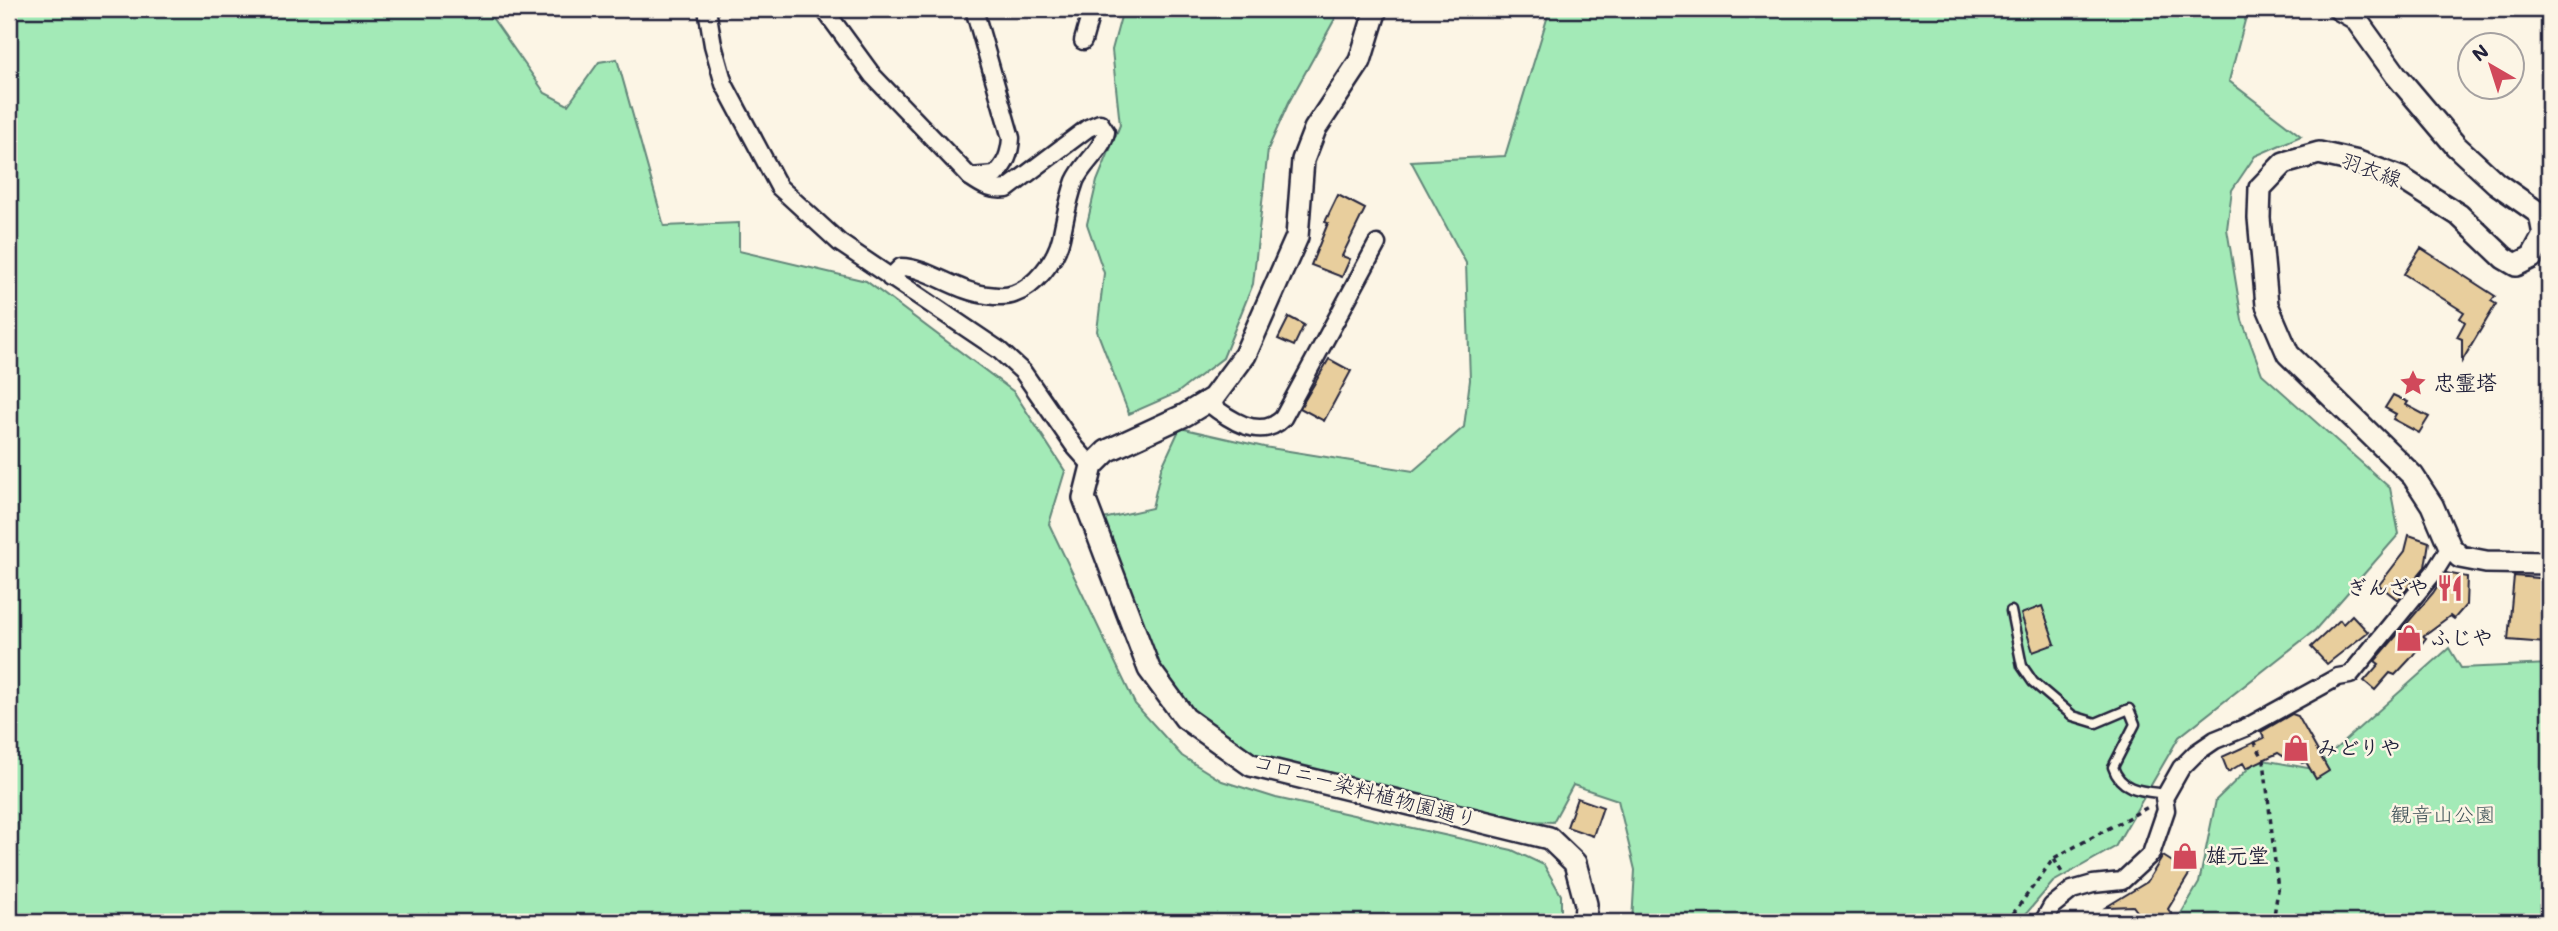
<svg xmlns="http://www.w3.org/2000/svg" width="2558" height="931" font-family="Mali,'Klee One',sans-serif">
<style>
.green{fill:#a3eab7;stroke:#628679;stroke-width:2}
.building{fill:#e8ce9d;stroke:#22223b;stroke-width:2}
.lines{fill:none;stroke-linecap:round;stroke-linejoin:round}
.lane-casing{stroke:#22223b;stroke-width:13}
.street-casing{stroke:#22223b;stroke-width:21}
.secondary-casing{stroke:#22223b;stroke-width:26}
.path{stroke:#22223b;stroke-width:3.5;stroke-dasharray:5 5;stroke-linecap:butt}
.lane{stroke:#fcf5e5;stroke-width:8}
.street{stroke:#fcf5e5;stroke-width:16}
.secondary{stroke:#fcf5e5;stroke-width:21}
.labels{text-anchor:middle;stroke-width:5;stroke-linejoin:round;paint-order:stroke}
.street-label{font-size:21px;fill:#22223b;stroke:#fcf5e5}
.poi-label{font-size:21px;font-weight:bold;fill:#22223b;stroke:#fcf5e5;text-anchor:start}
.park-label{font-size:21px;fill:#42545a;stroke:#fcf5e5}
</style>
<rect width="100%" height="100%" fill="#fcf5e5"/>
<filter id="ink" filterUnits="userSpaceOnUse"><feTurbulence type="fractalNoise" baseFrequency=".0143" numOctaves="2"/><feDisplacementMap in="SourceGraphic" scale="14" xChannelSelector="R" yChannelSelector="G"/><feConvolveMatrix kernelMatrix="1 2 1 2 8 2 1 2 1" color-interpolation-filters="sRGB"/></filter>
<g filter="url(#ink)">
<g class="green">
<path d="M9,9H486L545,93L568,105L599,62L617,59L664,226L739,223V251L866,281L1014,392L1065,471L1049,524L1135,704L1182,756L1222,781L1276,798L1512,850L1544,865L1561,895V922H9Z"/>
<path d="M1123,9H1339L1337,15L1289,102L1268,149L1253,284L1223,358L1177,393L1129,414L1097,331L1104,273L1087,224L1097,181L1120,125L1112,50Z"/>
<path d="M1550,9H2248L2229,81L2301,136L2255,156L2232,190L2227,229L2242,320L2262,374L2390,488L2399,534L2315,630L2179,737L2115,847L2053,882L2019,922H1632L1635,870L1618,800L1573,785L1553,822L1512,820L1247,760L1196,726L1130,634L1103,519L1152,508L1161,469L1180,428L1264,447L1413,471L1464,427L1470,380L1466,263L1411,161L1505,156Z"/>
<path d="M2449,648L2461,668L2549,664V922H2176L2199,883L2216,800L2258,759L2313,769Z"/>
</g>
<g class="building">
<path d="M1338,195L1365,209L1342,256L1350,259L1342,277L1311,265L1328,223L1325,222Z"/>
<path d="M2421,248L2495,296L2491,301L2496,304L2462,361V339L2457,337L2465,322L2460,318L2464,312L2404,274Z"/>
<path d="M1289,317L1304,325L1294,346L1278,339Z"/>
<path d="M1329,359L1351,371L1324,421L1300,408Z"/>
<path d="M2393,395L2408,402L2406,405L2429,417L2419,433L2393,419L2396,414L2385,408Z"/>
<path d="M2409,535L2429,542L2425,567L2398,600L2379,585L2405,551Z"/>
<path d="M2446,573L2467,577L2466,605L2454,619L2450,616L2423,636L2426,638L2410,659L2395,675L2390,673L2375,690L2364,681L2379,664L2375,661L2433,593Z"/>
<path d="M2514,576L2549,579V622H2547L2546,643L2508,640Z"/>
<path d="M2042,606L2055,644L2033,652L2021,614Z"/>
<path d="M2352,615L2368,632L2327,664L2311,647L2340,620L2343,624Z"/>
<path d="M2292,714L2298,716L2329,771L2316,779L2306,762L2302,763L2297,755L2289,760L2278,753L2246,768L2243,763L2228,772L2222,757L2264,738L2261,732Z"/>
<path d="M1577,798L1603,807L1593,836L1567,827Z"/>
<path d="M2163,856L2190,873L2168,909L2173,916L2164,922H2145L2133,906L2106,907L2147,882Z"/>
</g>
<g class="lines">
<defs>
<path id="lane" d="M2011,611L2022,666L2033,682L2073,716L2096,723L2129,709L2135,724L2113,767C2121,792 2144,791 2167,794"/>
<g id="street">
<path d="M707,9L713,45L724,84L779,187L840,243L999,350L1023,372L1075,447L1092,466"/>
<path d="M824,9L873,76L970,177C983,186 991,191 1007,189L1088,128L1100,123L1106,132C1102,151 1083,163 1075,181C1068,200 1065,219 1061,238C1056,260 1035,287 1014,294C1007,297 994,296 987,295C957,292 927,267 901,267L890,278"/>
<path d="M1083,41L1092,9"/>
<path d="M970,177L995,175C1006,164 1010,154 1011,138L974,9"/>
<path d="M1207,402C1227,418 1260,442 1283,418L1377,244"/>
<path d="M2043,922L2052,906L2072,890L2093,884L2122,881L2151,854L2166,810L2164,798L2181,768L2196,753L2215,740L2247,727L2338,677L2350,675L2435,571L2450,547"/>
</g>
<g id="secondary">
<path d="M1376,9L1360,61L1315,129L1303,160L1297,237L1245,355L1213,398L1185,415L1107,451L1092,466L1084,498L1149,669L1185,718L1251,765L1549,838L1575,863L1586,904L1585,922"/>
<path d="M2339,9L2355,18L2396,75L2456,146L2496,183L2540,214L2544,235L2532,257L2516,265L2504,258L2459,215L2401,178L2358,162L2319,153L2284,163L2260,188L2259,218L2267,305L2288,354L2413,476L2432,505L2450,547L2460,557L2486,562L2549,563"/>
</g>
</defs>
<use href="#lane" class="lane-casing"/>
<use href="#street" class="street-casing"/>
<use href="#secondary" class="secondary-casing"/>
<g class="path">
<path d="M2254,741L2264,760L2278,890L2273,922"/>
<path d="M2054,859L2064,876"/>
<path d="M2007,922L2054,858L2150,806"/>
</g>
<use href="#lane" class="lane"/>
<use href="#street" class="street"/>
<use href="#secondary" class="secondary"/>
</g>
</g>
<defs>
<symbol id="sight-bare" viewBox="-9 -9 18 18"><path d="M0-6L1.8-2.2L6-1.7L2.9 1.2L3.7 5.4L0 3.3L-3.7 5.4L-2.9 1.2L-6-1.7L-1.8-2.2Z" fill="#d1495b" stroke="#fcf5e5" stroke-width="2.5" paint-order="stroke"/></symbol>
<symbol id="restaurant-bare" viewBox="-9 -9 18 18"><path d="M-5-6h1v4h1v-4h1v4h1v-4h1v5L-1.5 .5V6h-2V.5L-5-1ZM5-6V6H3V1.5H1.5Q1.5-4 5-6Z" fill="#d1495b" stroke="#fcf5e5" stroke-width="2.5" paint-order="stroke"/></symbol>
<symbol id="shop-bare" viewBox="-9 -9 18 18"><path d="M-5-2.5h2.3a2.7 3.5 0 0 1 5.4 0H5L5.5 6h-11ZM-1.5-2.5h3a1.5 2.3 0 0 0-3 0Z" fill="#d1495b" stroke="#fcf5e5" stroke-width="2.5" paint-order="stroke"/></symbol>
</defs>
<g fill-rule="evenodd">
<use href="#sight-bare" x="2394" y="364" width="38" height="38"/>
<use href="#restaurant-bare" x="2431" y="569" width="38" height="38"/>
<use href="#shop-bare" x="2390" y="619" width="38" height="38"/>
<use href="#shop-bare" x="2277" y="729" width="38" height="38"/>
<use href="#shop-bare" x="2166" y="837" width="38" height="38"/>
</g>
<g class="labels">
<g class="street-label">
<text transform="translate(2371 170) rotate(20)" y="7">羽衣線</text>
<text transform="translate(1365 791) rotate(15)" y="7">コロニー染料植物園通り</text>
</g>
<g class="poi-label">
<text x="2434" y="390">忠霊塔</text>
<text x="2429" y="595" text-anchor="end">ぎんざや</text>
<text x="2430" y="645">ふじや</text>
<text x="2317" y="755">みどりや</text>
<text x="2206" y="863">雄元堂</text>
</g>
<g class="park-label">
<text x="2443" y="822">観音山公園</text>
</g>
</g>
<rect width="2558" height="931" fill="none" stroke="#fcf5e5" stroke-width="35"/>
<rect x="18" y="18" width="2523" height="896" fill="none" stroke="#22223b" stroke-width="2.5" filter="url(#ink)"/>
<g transform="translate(2491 66) rotate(321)"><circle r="33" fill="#fcf5e5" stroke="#a5a1a1" stroke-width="2"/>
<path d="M0-5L12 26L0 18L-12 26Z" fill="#d1495b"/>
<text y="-10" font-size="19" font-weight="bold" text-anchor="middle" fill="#22223b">N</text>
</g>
</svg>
